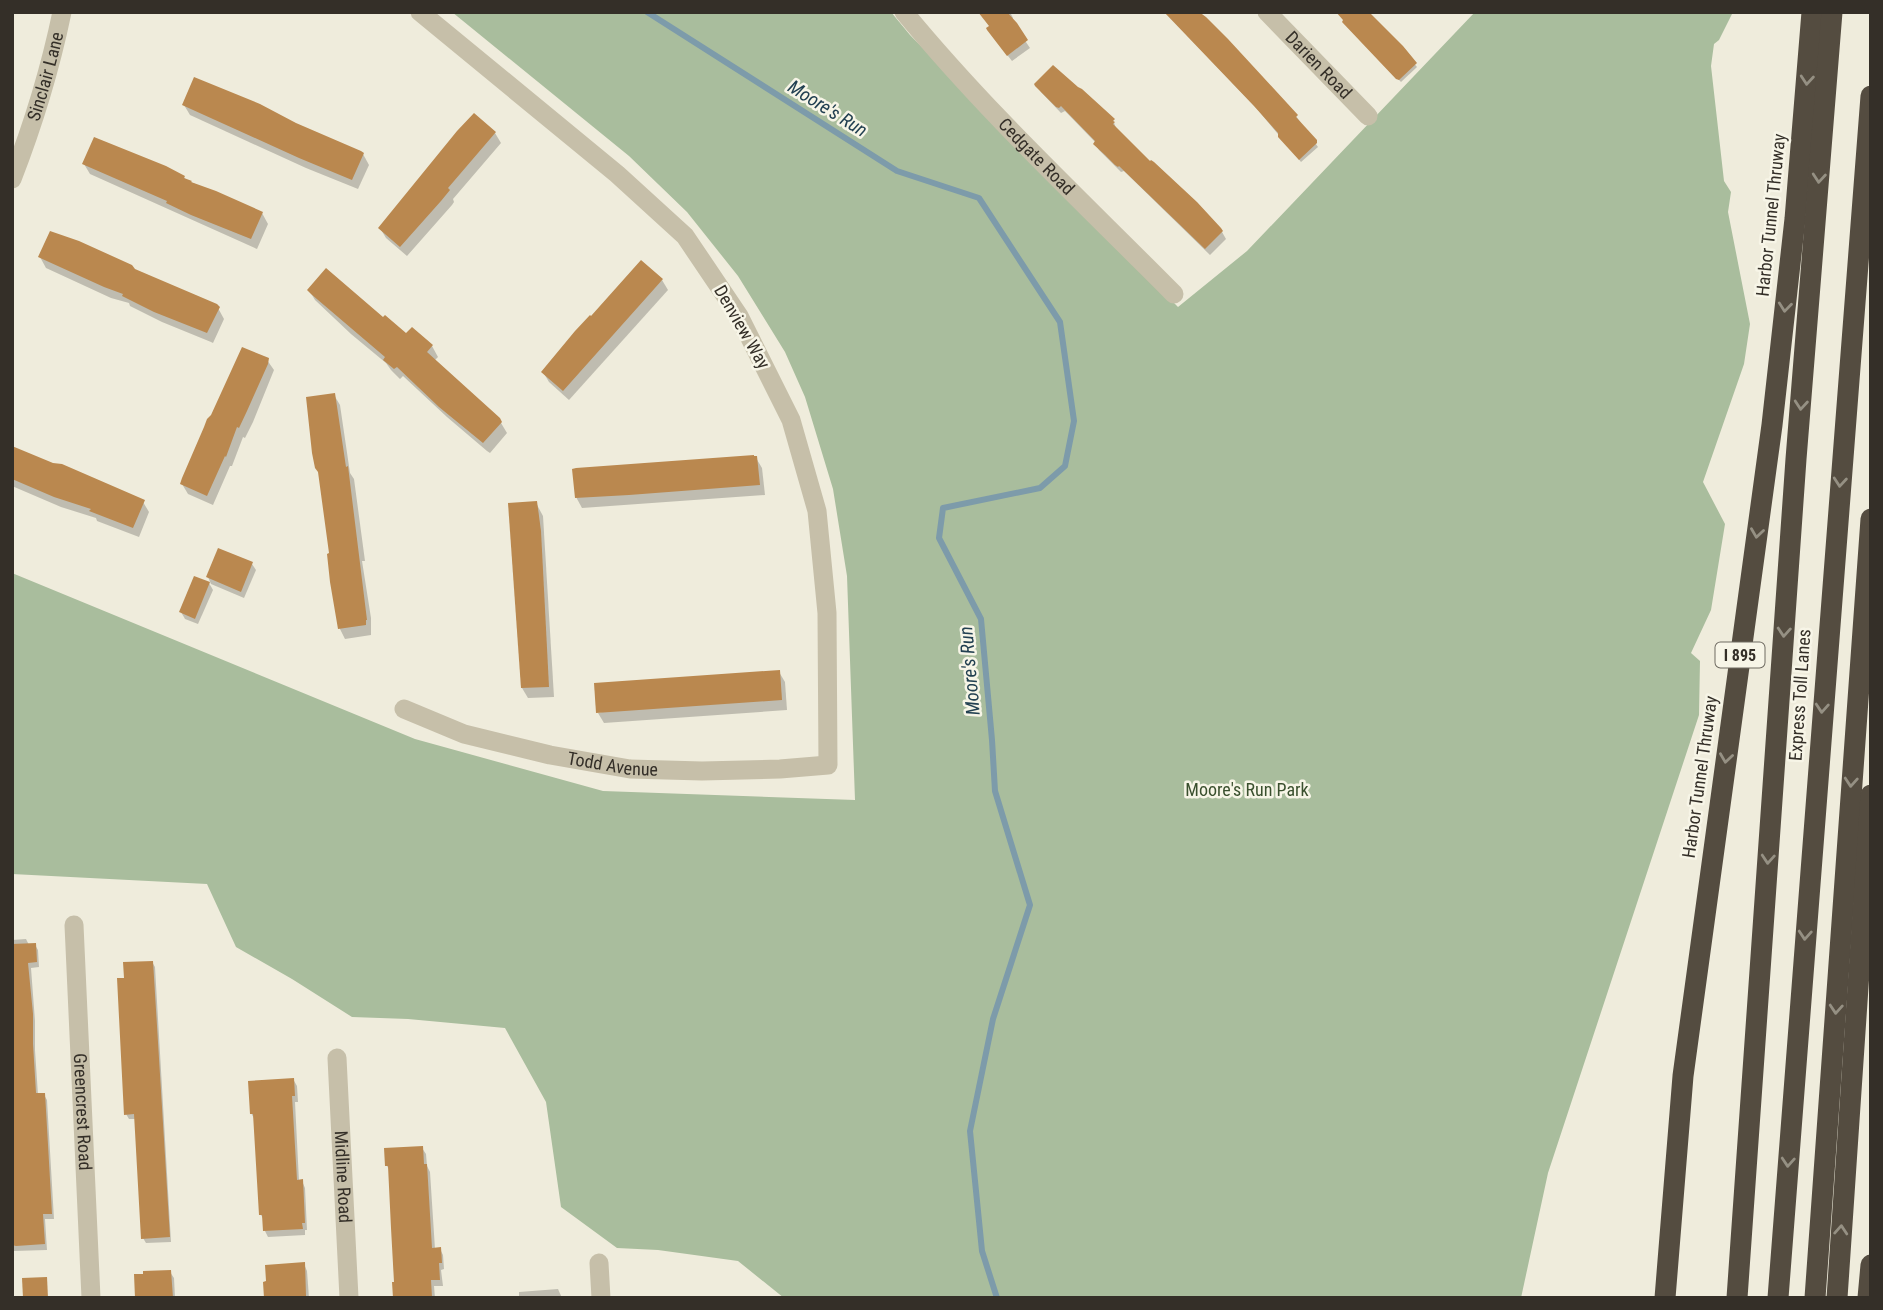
<svg xmlns="http://www.w3.org/2000/svg" width="1883" height="1310" font-family="'Roboto Condensed',sans-serif">
<style>
.green{fill:#a9bd9d}
.shadow{fill:#0003}
.lines{fill:none;stroke-linecap:round;stroke-linejoin:round}
.stream{stroke:#7d9baa;stroke-width:6}
.building{fill:#ba884f}
.minor{stroke:#c6bfa9;stroke-width:19}
.tertiary{stroke:#c6bfa9;stroke-width:19}
.motorway{stroke:#544c40;stroke-width:21}
.oneway{stroke:#959083}
.labels{text-anchor:middle;stroke-width:5;stroke-linejoin:round;paint-order:stroke}
.shield{fill:#f7f5e7;stroke:#6e6a61;stroke-width:2}
.shield-label{font-size:16px;font-weight:bold;fill:#342f28}
.street-label{font-size:18px;fill:#342f28;stroke:#f7f5e7}
.park-label{font-size:18px;fill:#3a502e;stroke:#f7f5e7}
.water-label{font-size:19px;font-style:italic;fill:#224051;stroke:#f7f5e7}
</style>
<rect width="100%" height="100%" fill="#efecdc"/>
<path class="green" d="M452,12H891L910,35L1178,307L1247,251L1475,12H1733L1719,40L1714,44L1711,66L1724,181L1731,192L1728,212L1750,324L1744,364L1703,482L1725,524L1711,610L1691,653L1700,661L1699,715L1548,1173L1521,1298H784L738,1261L658,1250L617,1248L561,1207L546,1102L505,1028L408,1019L352,1017L292,979L236,947L207,884L12,874V573L415,739L603,791L855,800L847,576L833,489L805,397L785,352L738,276L687,212L629,156Z"/>
<g class="shadow">
<path d="M980,12H1010L1013,18L1011,20L1030,48L1012,61L993,37L990,26Z"/>
<path d="M1165,12H1200L1296,116L1318,147L1301,162L1258,110Z"/>
<path d="M1346,25L1401,47L1417,67L1401,82Z"/>
<path d="M1040,91L1113,120L1116,128L1222,232L1226,239L1210,255L1124,171L1121,172L1099,150L1095,144L1096,143L1065,111L1061,113Z"/>
<path d="M184,105L295,125L363,154L369,165L358,189L306,168L190,115Z"/>
<path d="M495,133L501,143L453,199L454,202L452,205L407,256L386,238L380,228Z"/>
<path d="M84,164L184,177L186,180L262,213L268,224L257,249L90,174Z"/>
<path d="M40,257L134,270L218,308L224,319L213,343L211,342L162,322L130,306L129,303L111,298L46,268Z"/>
<path d="M662,280L668,290L569,400L549,382L543,372Z"/>
<path d="M309,290L383,319L406,336L432,346L438,357L434,361L501,423L507,433L490,453L487,451L447,417L403,376L400,379L391,370L386,363L351,334L315,300Z"/>
<path d="M267,360L274,370L253,422L245,438L243,437L232,466H230L213,505L188,494L182,484Z"/>
<path d="M334,395L340,405L350,473L354,479L365,561H362L371,618V635L345,639L338,625Z"/>
<path d="M12,447L143,502L149,512L139,537L97,521L96,518L61,507L12,486Z"/>
<path d="M756,458L762,468L765,495L582,508L576,497Z"/>
<path d="M536,503L543,516L554,697L528,698L522,688Z"/>
<path d="M252,564L256,570L244,598L211,584L208,577Z"/>
<path d="M209,583L213,590L198,624L185,619L181,612Z"/>
<path d="M779,672L785,682L787,710L604,723L598,713Z"/>
<path d="M26,939L29,945H35L38,950L39,967L31,968L35,1021V1050L38,1095H44L47,1100L54,1219H45L47,1250L14,1251L12,1248V940Z"/>
<path d="M152,962L155,967L171,1242L146,1243L143,1238L136,1119H129L126,1114V979Z"/>
<path d="M293,1079L297,1086L298,1102H295L299,1181H302L305,1188L307,1230H305V1235L268,1237L265,1231L264,1220L261,1215L255,1120L251,1113Z"/>
<path d="M422,1148L426,1154L427,1166L430,1172L435,1249H440L443,1255L444,1269L441,1270L443,1286H434L435,1298H395L390,1171L387,1166Z"/>
<path d="M304,1264L307,1271L309,1298H265Z"/>
<path d="M170,1272L174,1278L175,1298H137Z"/>
<path d="M558,1289L562,1298H519V1292Z"/>
</g>
<g class="lines">
<path class="stream" d="M647,12L897,171L979,198L1060,322L1074,421L1065,466L1040,488L943,508L939,538L981,619L992,740L995,791L1030,905L993,1019L970,1131L982,1251L997,1298"/>
</g>
<g class="building">
<path d="M978,12H1007L1017,23L1028,40L1007,56L987,30L986,28L989,26Z"/>
<path d="M1164,12H1199L1206,17L1228,39L1298,115L1296,117L1317,140V143L1299,160L1278,137V133L1254,106Z"/>
<path d="M1336,12H1369L1403,46L1417,63L1399,80L1396,79L1342,22L1343,20Z"/>
<path d="M1053,65L1078,87L1082,89L1115,119L1113,121L1115,122L1113,124L1150,161L1151,160L1154,162L1197,202L1221,228L1223,231L1205,249L1119,166L1118,167L1115,165L1105,155L1093,144L1095,141L1061,106L1059,108L1056,107L1035,86L1034,84Z"/>
<path d="M194,77L260,104L296,123L361,151L364,153L352,180L299,158L182,105Z"/>
<path d="M474,113L496,132L448,188L450,190L441,201L400,247L378,228L457,131Z"/>
<path d="M94,137L166,166L185,176L184,178L192,181L191,182L216,191L263,212L251,239L191,215L166,203L167,201L82,164Z"/>
<path d="M50,231L79,241L132,265L135,269L149,275L217,304L220,307L207,333L154,312L122,296L123,294L104,287L38,257Z"/>
<path d="M641,260L663,279L563,391L541,372L575,331L590,315L591,316Z"/>
<path d="M326,268L383,317L385,315L406,333L412,327L433,345L427,352L500,418L502,422L483,443L439,407L397,367L394,369L383,360L385,357L311,294L307,290Z"/>
<path d="M242,347L269,358L268,364L247,411L239,428L237,427L226,457L225,456L207,496L180,484L182,478L204,427L207,419L211,415Z"/>
<path d="M335,393L346,467L348,466L367,620H366V625L338,629L330,582L327,554L329,553L318,472L315,468L312,453L306,397Z"/>
<path d="M12,446L53,463L62,464L145,500L133,528L89,511L91,509L54,497L12,479Z"/>
<path d="M754,455V456H757L760,485L629,495L575,498L572,469L576,468Z"/>
<path d="M537,501L541,531L549,687L521,688L508,503Z"/>
<path d="M218,548L253,562L241,592L206,577Z"/>
<path d="M194,576L210,582L195,619L179,612Z"/>
<path d="M780,670L782,700L596,713L594,683Z"/>
<path d="M36,943L37,962L28,963L33,1014V1044L36,1093H45L52,1214H43L45,1244L16,1246L12,1245V944Z"/>
<path d="M153,961L170,1237L141,1239L134,1114L124,1115L117,978H124L123,962Z"/>
<path d="M294,1078L295,1096H292L297,1180L303,1179L305,1223H302L303,1229L263,1231L262,1215H259L253,1114H250L248,1081Z"/>
<path d="M423,1146L424,1164H427L432,1248L441,1247L442,1263H439L440,1280H431L432,1297L393,1298L392,1282H394L391,1228L388,1166H385L384,1148Z"/>
<path d="M305,1262L306,1296L264,1298L263,1282L266,1281L265,1265Z"/>
<path d="M171,1270L173,1298H135L134,1274H143V1271Z"/>
<path d="M47,1277L48,1298H23L22,1278Z"/>
</g>
<g class="lines">
<g class="minor">
<path id="s1" d="M904,12C987,113 1083,202 1174,294"/>
<path id="s2" d="M1267,12L1368,116"/>
<path id="s3" d="M404,709L464,734L550,755L630,769L702,771L780,769L828,765L827,613L817,511L791,420L739,316L685,236L617,174L420,12"/>
<path id="s4" d="M74,925L91,1298"/>
<path id="s5" d="M337,1058L349,1298"/>
<path d="M599,1263L601,1298"/>
</g>
<path class="tertiary" id="s6" d="M12,179C33,125 50,70 62,12"/>
<g class="motorway">
<path d="M1665,1298L1683,1076L1772,425L1795,219L1812,12"/>
<path d="M1737,1298L1796,459L1832,12"/>
<path d="M1778,1298L1871,96"/>
<path d="M1815,1298L1871,519"/>
<path d="M1837,1298L1871,795"/>
<path d="M1868,1298L1871,1265"/>
</g>
</g>
<defs><path id="oneway-chevron" d="M-2-3.5L2.5 0L-2 3.5" fill="none" stroke-width="1.6" stroke-linecap="round" stroke-linejoin="round" transform="scale(1.75)"/></defs>
<g class="oneway">
<use href="#oneway-chevron" transform="translate(1807 80) rotate(95)"/>
<use href="#oneway-chevron" transform="translate(1819 178) rotate(95)"/>
<use href="#oneway-chevron" transform="translate(1785 307) rotate(96)"/>
<use href="#oneway-chevron" transform="translate(1801 405) rotate(95)"/>
<use href="#oneway-chevron" transform="translate(1840 482) rotate(95)"/>
<use href="#oneway-chevron" transform="translate(1757 533) rotate(98)"/>
<use href="#oneway-chevron" transform="translate(1784 632) rotate(94)"/>
<use href="#oneway-chevron" transform="translate(1822 708) rotate(94)"/>
<use href="#oneway-chevron" transform="translate(1726 758) rotate(98)"/>
<use href="#oneway-chevron" transform="translate(1851 782) rotate(94)"/>
<use href="#oneway-chevron" transform="translate(1768 859) rotate(94)"/>
<use href="#oneway-chevron" transform="translate(1805 935) rotate(94)"/>
<use href="#oneway-chevron" transform="translate(1836 1009) rotate(94)"/>
<use href="#oneway-chevron" transform="translate(1788 1162) rotate(94)"/>
<use href="#oneway-chevron" transform="translate(1841 1230) rotate(-86)"/>
</g>
<g class="labels">
<rect class="shield" x="1715.5" y="642.5" width="49" height="25" rx="5"/>
<g class="shield-label">
<text x="1740" y="661">I 895</text>
</g>
<g class="street-label">
<text dy="6" stroke="none"><textPath href="#s2" startOffset="74">Darien Road</textPath></text>
<text dy="6" stroke="none"><textPath href="#s6" startOffset="108">Sinclair Lane</textPath></text>
<text dy="6" stroke="none"><textPath href="#s1" startOffset="196">Cedgate Road</textPath></text>
<text transform="translate(1771 215) rotate(-84)" y="6">Harbor Tunnel Thruway</text>
<text transform="translate(742 327) rotate(60)" y="6">Denview Way</text>
<text transform="translate(1800 695) rotate(-86)" y="6">Express Toll Lanes</text>
<text dy="6" stroke="none"><textPath href="#s3" startOffset="217">Todd Avenue</textPath></text>
<text transform="translate(1700 777) rotate(-82)" y="6">Harbor Tunnel Thruway</text>
<text dy="6" stroke="none"><textPath href="#s4" startOffset="187">Greencrest Road</textPath></text>
<text dy="6" stroke="none"><textPath href="#s5" startOffset="119">Midline Road</textPath></text>
</g>
<g class="park-label">
<text x="1247" y="796">Moore's Run Park</text>
</g>
<g class="water-label">
<text transform="translate(828 108) rotate(32)" y="7">Moore's Run</text>
<text transform="translate(969 671) rotate(-95)" y="7">Moore's Run</text>
</g>
</g>
<rect width="1883" height="1310" fill="none" stroke="#342f28" stroke-width="28"/>
</svg>
